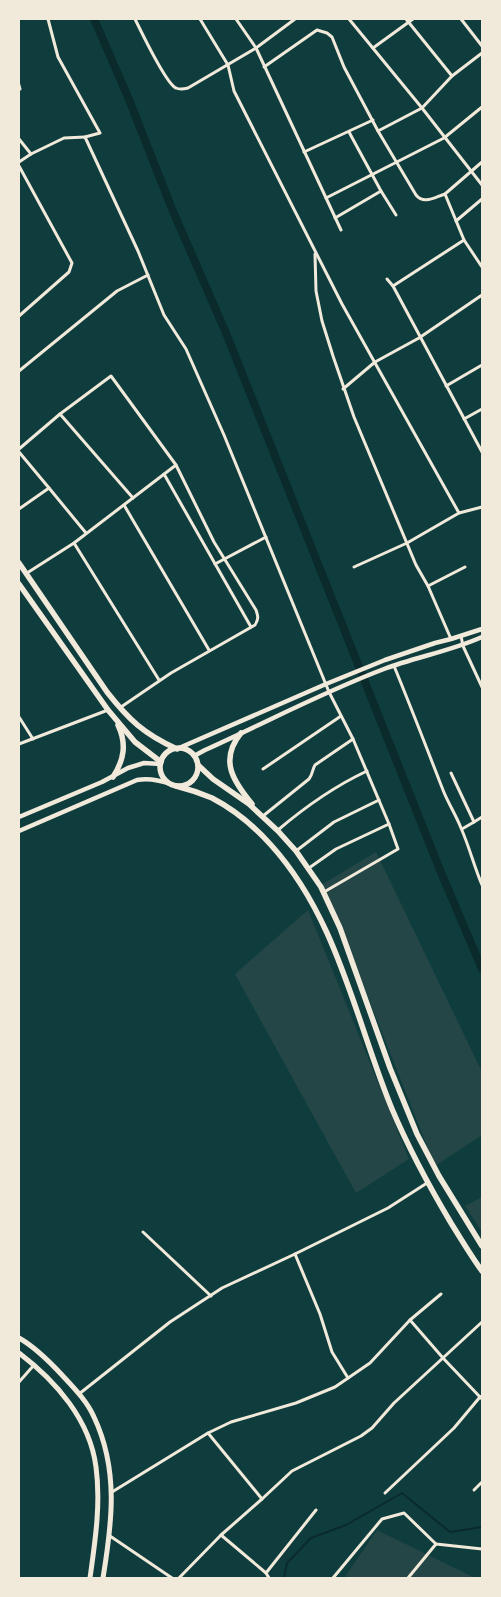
<svg xmlns="http://www.w3.org/2000/svg" width="501" height="1597" font-family="'DejaVu Sans',sans-serif">
<style>
.green{fill:#244646}
.lines{fill:none;stroke-linecap:round;stroke-linejoin:round}
.stream{stroke:#0a2a2b;stroke-width:2}
.canal{stroke:#0a2a2b;stroke-width:8}
.minor{stroke:#f1e9da;stroke-width:3}
.secondary{stroke:#f1e9da;stroke-width:4.5}
.primary{stroke:#f1e9da;stroke-width:5}
.trunk{stroke:#f1e9da;stroke-width:5.5}
</style>
<rect width="100%" height="100%" fill="#0f3d3e"/>
<g class="green">
<path d="M376,852L482,1072V1135L435,1166L323,884Z"/>
<path d="M308,910L409,1159L356,1193L235,974Z"/>
<path d="M482,1197V1232L465,1206Z"/>
<path d="M377,1530L475,1578H347L345,1577Z"/>
</g>
<g class="lines">
<path class="stream" d="M284,1578L287,1563L311,1538L346,1525L402,1493L450,1532L482,1527"/>
<path class="canal" d="M94,19L128,97L172,209L226,333L440,870L482,969"/>
<g class="minor">
<path d="M48,19L58,57L100,133L85,137L138,251L164,315L186,349L224,435L329,692L353,739L389,824L398,849L324,892"/>
<path d="M135,19C141,31 166,84 176,88C180,90 184,89 188,88L256,48L295,19"/>
<path d="M200,19L228,65L234,91L342,304L459,513"/>
<path d="M236,19L256,48L341,230"/>
<path d="M349,19L422,108L482,185"/>
<path d="M406,19L452,76"/>
<path d="M461,19L482,46"/>
<path d="M373,48L413,19"/>
<path d="M264,67L317,30L327,33L332,37L344,67L378,131L416,195C424,205 435,197 445,194L464,240"/>
<path d="M19,85L20,89"/>
<path d="M378,131L422,108L452,76L482,53"/>
<path d="M349,132L381,191L396,215"/>
<path d="M19,139L31,154"/>
<path d="M304,152L373,120"/>
<path d="M19,162L31,154L64,138L85,137"/>
<path d="M19,166L72,263L69,272L19,316"/>
<path d="M445,194L482,162"/>
<path d="M326,198L444,138L482,107"/>
<path d="M335,218L381,191"/>
<path d="M456,221L482,199"/>
<path d="M315,254L316,291L322,321L333,356L354,417L416,565L428,586L451,639"/>
<path d="M387,279L393,286L482,452"/>
<path d="M393,286L464,240L482,267"/>
<path d="M375,362L419,338L482,295"/>
<path d="M19,371L117,291L148,275"/>
<path d="M446,386L482,365"/>
<path d="M343,389L375,362"/>
<path d="M60,414L133,498"/>
<path d="M464,419L482,409"/>
<path d="M19,449L60,414L111,376L176,465"/>
<path d="M19,452L49,488"/>
<path d="M164,474L251,627"/>
<path d="M124,505L209,650"/>
<path d="M19,509L49,488L86,533"/>
<path d="M74,543L159,680"/>
<path d="M215,564L266,537"/>
<path d="M354,567L407,543L459,513L482,507"/>
<path d="M27,573L74,543L176,465L214,542L256,610C258,616 259,619 255,625L171,673L121,707"/>
<path d="M428,586L465,567"/>
<path d="M461,636L463,646L482,687"/>
<path d="M394,666C411,707 427,749 443,790C448,803 456,815 461,828C469,846 474,866 482,885"/>
<path d="M19,717L33,739"/>
<path d="M19,744L108,710"/>
<path d="M263,769L341,716"/>
<path d="M451,773L474,822L482,817"/>
<path d="M263,816L309,779C313,774 312,770 315,765L353,739"/>
<path d="M462,829L474,822"/>
<path d="M278,830C305,807 335,786 367,771"/>
<path d="M296,851L334,822L379,800"/>
<path d="M309,868L336,849L389,824"/>
<path d="M143,1232L211,1296"/>
<path d="M295,1254L320,1314L332,1352L348,1378"/>
<path d="M410,1320L443,1358L480,1397L482,1396"/>
<path d="M19,1382L34,1365"/>
<path d="M79,1394L170,1322L222,1288L295,1254L388,1208L427,1183"/>
<path d="M208,1433L262,1499"/>
<path d="M474,1490L482,1482"/>
<path d="M112,1492L208,1433L231,1422L296,1403L335,1387L370,1363L410,1320L441,1294"/>
<path d="M385,1493L454,1428L480,1397L482,1399"/>
<path d="M221,1535L266,1573L269,1578"/>
<path d="M110,1536L172,1578"/>
<path d="M266,1573L316,1510"/>
<path d="M179,1578L221,1535L262,1499L292,1471L361,1436L372,1428L394,1403L482,1322"/>
<path d="M333,1578L382,1519L404,1513L436,1544L482,1549"/>
<path d="M408,1578L436,1544"/>
</g>
<g class="secondary">
<path d="M179,748L326,684L385,660L435,643L451,639L482,629"/>
<path d="M194,756L205,750C265,723 323,692 384,669C416,657 451,651 482,637"/>
<path d="M19,817L102,782L128,768L144,763L161,764"/>
<path d="M19,831L137,780C150,778 159,780 170,784"/>
</g>
<g class="primary">
<path d="M19,1338C35,1347 49,1361 62,1375C74,1388 87,1401 94,1417C119,1470 112,1523 103,1578"/>
<path d="M19,1353C56,1381 90,1420 96,1467C101,1504 95,1542 90,1578"/>
</g>
<g class="trunk">
<path d="M19,563L107,692C129,720 144,734 177,749"/>
<path d="M19,584L108,710L135,742L161,762"/>
<path d="M241,733C219,760 233,781 252,804"/>
<circle cx="179" cy="767" r="19"/>
<path d="M198,765L213,779L249,804L278,831L296,851L321,887L340,928L390,1068L417,1134L439,1176L482,1246"/>
<path d="M113,777C124,760 127,744 118,725"/>
<path d="M176,786C188,789 200,793 212,798C235,810 254,826 271,845C338,919 355,1019 392,1109C409,1149 429,1186 451,1223C461,1239 471,1256 482,1271"/>
</g>
</g>
<rect width="501" height="1597" fill="none" stroke="#f1e9da" stroke-width="40"/>
</svg>
